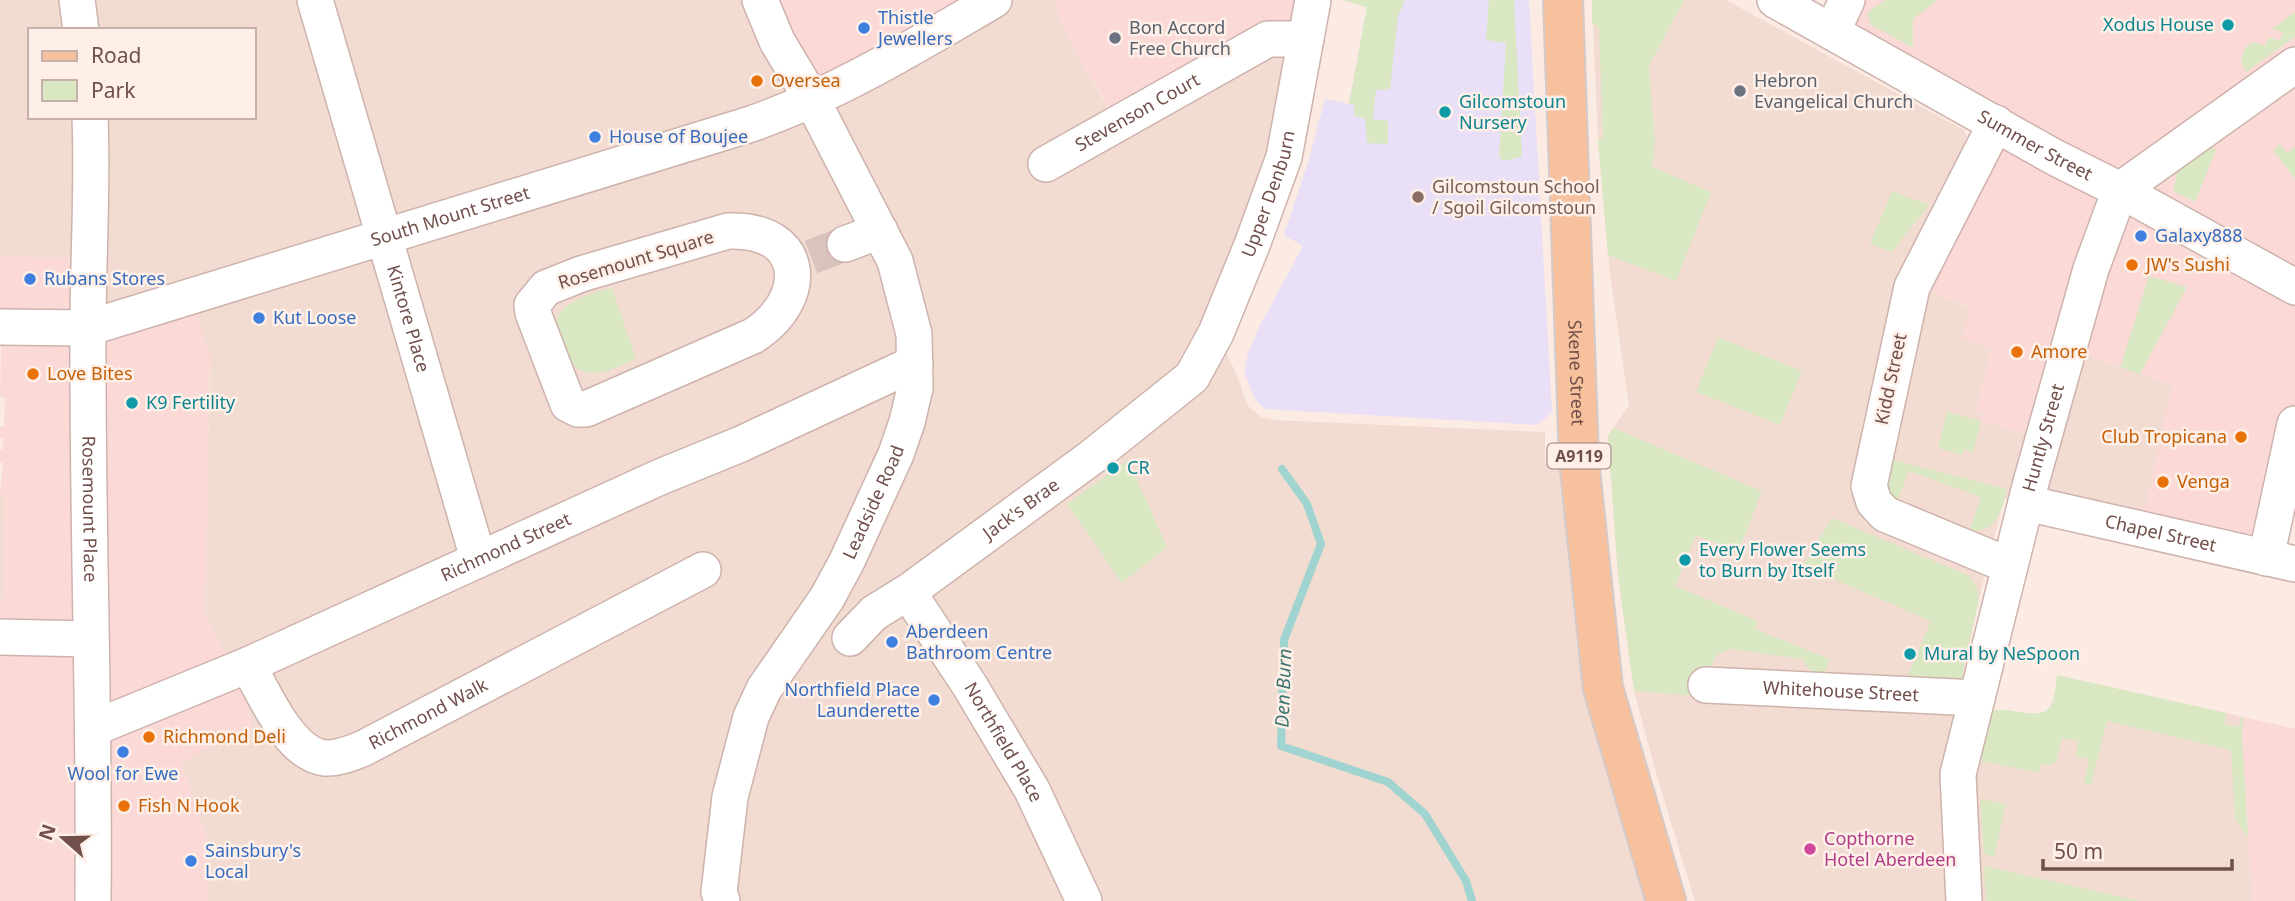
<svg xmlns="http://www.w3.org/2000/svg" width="2295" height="901" font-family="'Noto Sans',sans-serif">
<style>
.residential{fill:#f2dbd1;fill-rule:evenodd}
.commercial{fill:#fbd9d6}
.education{fill:#e9dff7}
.green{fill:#d9e7c2}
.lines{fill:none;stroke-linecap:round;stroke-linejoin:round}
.stream{stroke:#9fd4d0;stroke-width:8}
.minor-tunnel{stroke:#d8c4bc;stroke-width:35;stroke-dasharray:35 18;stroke-linecap:butt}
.minor-casing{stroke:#cdb3ac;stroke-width:38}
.major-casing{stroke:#d4cac9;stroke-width:42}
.minor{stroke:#fff;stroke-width:35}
.major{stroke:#f7c19d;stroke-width:38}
.culture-dot{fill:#0f9aa8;stroke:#fef0e8;stroke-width:2.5}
.shop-dot{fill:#3f7fe0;stroke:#fef0e8;stroke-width:2.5}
.worship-dot{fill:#6b7280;stroke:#fef0e8;stroke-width:2.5}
.food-dot{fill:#e8710a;stroke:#fef0e8;stroke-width:2.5}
.education-dot{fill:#8d6e63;stroke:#fef0e8;stroke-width:2.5}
.hotel-dot{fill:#d1479c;stroke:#fef0e8;stroke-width:2.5}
.labels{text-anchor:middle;stroke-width:5;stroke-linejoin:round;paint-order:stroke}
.shield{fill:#fef0e8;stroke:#9b7f79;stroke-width:2}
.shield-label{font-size:16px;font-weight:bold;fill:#714f4a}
.shop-label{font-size:18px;fill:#366cbe;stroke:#fef0e8;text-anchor:start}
.culture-label{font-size:18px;fill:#0d838f;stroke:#fef0e8;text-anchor:start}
.worship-label{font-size:18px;fill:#5b616d;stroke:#fef0e8;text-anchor:start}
.food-label{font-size:18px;fill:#c56008;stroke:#fef0e8;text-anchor:start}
.street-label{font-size:18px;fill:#714f4a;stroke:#fef0e8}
.education-label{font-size:18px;fill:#785e54;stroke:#fef0e8;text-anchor:start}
.hotel-label{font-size:18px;fill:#b23c85;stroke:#fef0e8;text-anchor:start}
.water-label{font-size:19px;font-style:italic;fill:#3f7672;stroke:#fef0e8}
</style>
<rect width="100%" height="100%" fill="#fbebe2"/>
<g class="residential">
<path d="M0,0H1053L1071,45L1108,108L1125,119L1306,39L1216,333L1235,371L1248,406L1261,417L1273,420L1545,432V463L1579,460L1583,516L1666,901H208L207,838L181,762L236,669L219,645L205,612L210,356L88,328L90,258L0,257ZM30,30H254V117H30Z"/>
<path d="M1592,0H1726L1964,130L1967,138L2003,158L1928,290L1971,308L1992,348L1976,409L1983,412L1981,421L2045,438L2069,349L2173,385L2141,528L2004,499L1979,598L1957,706L2046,720L2063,677L2244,717L2242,735L2252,901H1695L1658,780L1634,691L1618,575L1608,436L1629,405L1610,274L1598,140Z"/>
<path d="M0,495H6L3,599H0Z"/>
</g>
<g class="commercial">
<path d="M760,0H994L811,98Z"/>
<path d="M1053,0H1313L1306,39L1125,119L1109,108L1071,45Z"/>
<path d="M1849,0H2295V420L2266,558L2141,528L2172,385L2069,349L2045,439L1981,421L1983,412L1976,410L1992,348L1962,339L1970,307L1928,290L2010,135L1832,32Z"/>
<path d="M0,257L90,258L88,328L192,296L210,356L205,612L219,645L236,669L253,724L181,763L207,838L208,901H0V599H3L6,496L0,495L3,463L0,462V450L3,449V438H0V427H4L5,397H0L2,319L0,318Z"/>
<path d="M2244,717L2295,729V901H2252L2242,735Z"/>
</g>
<path class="education" d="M1343,0H1529L1552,412L1537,425L1264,409L1255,399L1244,371L1249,350L1259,327L1303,246L1284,235L1309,159L1325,99L1349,104L1367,7Z"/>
<g class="green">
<path d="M1343,0H1405L1398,16L1390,89L1376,90L1373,119L1388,121V144L1367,143L1365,118L1354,116V105L1349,104L1367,7Z"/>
<path d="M1489,0H1514L1522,157L1503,161L1499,157L1506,43L1486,40Z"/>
<path d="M1592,0H1684L1649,66L1655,144L1652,167L1711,192L1676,281L1608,255L1598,140L1603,139L1599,28L1592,23Z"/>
<path d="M1885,0H1938L1913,19V48L1870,24L1867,13Z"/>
<path d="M2295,12V37L2246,72L2241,61L2245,48L2253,42L2265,46L2269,37L2280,41L2282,32L2272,29Z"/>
<path d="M2280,144L2287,153L2295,147V179L2273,150Z"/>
<path d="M2212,146L2216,150L2195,202L2173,191L2178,170Z"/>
<path d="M1892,191L1929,205L1892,252L1870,244Z"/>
<path d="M2149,276L2187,287L2140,374L2120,367Z"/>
<path d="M612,288L636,359C607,372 577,387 563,347C561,341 556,333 556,326C556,302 594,293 612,288Z"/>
<path d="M1718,337L1802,371L1780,425L1696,392Z"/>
<path d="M1947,412L1981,421L1973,452L1964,449L1962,455L1938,448Z"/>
<path d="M1613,428L1762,491L1738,552L1696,535L1675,586L1758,621L1755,629L1830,659L1823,675C1811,673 1807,670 1803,659L1731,649C1707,656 1716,662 1708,680C1706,685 1702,691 1699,696L1634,691L1618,575L1608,436Z"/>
<path d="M1128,460L1167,547L1122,583L1067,504Z"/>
<path d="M1893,460L2007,489C2001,512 1997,532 1969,531L1981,497L1909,471L1896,504L1886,485Z"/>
<path d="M1832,518L1969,576L1977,589L1979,598L1961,681L1907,678L1931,621L1803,566Z"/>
<path d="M2057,675L2226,713L2225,724L2239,727L2242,717H2244L2242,735L2248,838L2235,818L2231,750L2107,721L2091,785L2084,783L2089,759L2075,756L2079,741L2062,738L2056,762L2048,765L2041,764L2039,773L1979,760L1989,712C2007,703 2042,726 2052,703C2055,695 2056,684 2057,675Z"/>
<path d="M1980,799L2006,804L1994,857L1984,854Z"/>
<path d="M1984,866L2140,901H1986Z"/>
</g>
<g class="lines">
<path class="stream" d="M1282,469L1307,504L1321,544L1284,640L1281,746L1388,782L1425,814L1466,881L1472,901"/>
<path class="minor-tunnel" d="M811,257L845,244"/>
<defs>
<g id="minor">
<path d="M77,0L81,30"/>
<path id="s1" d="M315,0L478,558"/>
<path id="s2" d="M1775,0L2054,157L2120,190L2295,287"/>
<path d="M1832,32L1847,0"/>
<path id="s3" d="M90,117C93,188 88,258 88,329C87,520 95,710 93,901"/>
<path d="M1996,123L1912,287L1869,486L1874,502L1885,514L2010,566"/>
<path id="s4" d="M1046,164L1268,39H1306"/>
<path d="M728,231C806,228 812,298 753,336L586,409H578L568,404L533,313L532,305L546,288L581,274Z"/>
<path d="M845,244L880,231"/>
<path id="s5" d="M0,327L88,328L751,124C837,94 915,46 994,0"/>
<path id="s6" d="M2026,503L2295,564"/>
<path d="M2266,558L2295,424"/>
<path id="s7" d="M908,592L970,686L1032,790L1084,901"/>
<path d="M0,637L90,639"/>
<path id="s8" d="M850,638L874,613L908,592L1092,457L1192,377L1216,333L1252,245L1284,157L1313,0"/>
<path id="s9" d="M248,665C264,693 289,754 325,758C338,759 351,753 362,749L703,570"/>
<path id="s10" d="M1706,685L1977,698"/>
<path id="s11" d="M94,728L248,665L660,477L741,444L915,363"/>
<path id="s12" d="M722,901L719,892L730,797L751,717L764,689L827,598L847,561L896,454L907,422L915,388L914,334L895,261L811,98L777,41L760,0"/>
<path id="s13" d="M1964,901L1958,774L2030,486L2091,269L2120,190L2295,65"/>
</g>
<g id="major">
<path id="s14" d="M1563,0L1579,460L1603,688L1666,901"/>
</g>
</defs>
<use href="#minor" class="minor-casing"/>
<use href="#major" class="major-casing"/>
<use href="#minor" class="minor"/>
<use href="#major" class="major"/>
</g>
<g class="culture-dot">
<circle cx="2228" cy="25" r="7"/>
<circle cx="1445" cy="112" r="7"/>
<circle cx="132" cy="403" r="7"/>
<circle cx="1113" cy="468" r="7"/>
<circle cx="1685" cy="560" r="7"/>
<circle cx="1910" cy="654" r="7"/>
</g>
<g class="shop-dot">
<circle cx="864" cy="28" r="7"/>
<circle cx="595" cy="137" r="7"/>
<circle cx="2141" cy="236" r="7"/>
<circle cx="30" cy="279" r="7"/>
<circle cx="259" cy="318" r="7"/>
<circle cx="892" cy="642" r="7"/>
<circle cx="934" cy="700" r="7"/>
<circle cx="123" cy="752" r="7"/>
<circle cx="191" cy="861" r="7"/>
</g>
<g class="worship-dot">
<circle cx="1115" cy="38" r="7"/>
<circle cx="1740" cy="91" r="7"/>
</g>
<g class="food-dot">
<circle cx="757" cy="81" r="7"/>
<circle cx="2132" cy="265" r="7"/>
<circle cx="2017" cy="352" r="7"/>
<circle cx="33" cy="374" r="7"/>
<circle cx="2241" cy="437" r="7"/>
<circle cx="2163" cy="482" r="7"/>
<circle cx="149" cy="737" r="7"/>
<circle cx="124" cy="806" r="7"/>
</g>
<circle class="education-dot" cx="1418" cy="197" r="7"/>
<circle class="hotel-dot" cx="1810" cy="849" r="7"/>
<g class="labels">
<rect class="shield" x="1547.5" y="443.5" width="63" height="25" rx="5"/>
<g class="shield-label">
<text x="1579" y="462">A9119</text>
</g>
<g class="shop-label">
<text x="878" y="24">Thistle<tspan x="878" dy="21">Jewellers</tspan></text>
<text x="609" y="143">House of Boujee</text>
<text x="2155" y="242">Galaxy888</text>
<text x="44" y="285">Rubans Stores</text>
<text x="273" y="324">Kut Loose</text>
<text x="906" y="638">Aberdeen<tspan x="906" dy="21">Bathroom Centre</tspan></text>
<text x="920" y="696" text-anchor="end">Northfield Place<tspan x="920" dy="21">Launderette</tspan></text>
<text x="123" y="780" text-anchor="middle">Wool for Ewe</text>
<text x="205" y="857">Sainsbury's<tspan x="205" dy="21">Local</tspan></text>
</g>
<g class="culture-label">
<text x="2214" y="31" text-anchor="end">Xodus House</text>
<text x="1459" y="108">Gilcomstoun<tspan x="1459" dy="21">Nursery</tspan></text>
<text x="146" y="409">K9 Fertility</text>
<text x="1127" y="474">CR</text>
<text x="1699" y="556">Every Flower Seems<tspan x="1699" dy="21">to Burn by Itself</tspan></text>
<text x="1924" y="660">Mural by NeSpoon</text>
</g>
<g class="worship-label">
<text x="1129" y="34">Bon Accord<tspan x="1129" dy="21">Free Church</tspan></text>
<text x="1754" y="87">Hebron<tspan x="1754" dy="21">Evangelical Church</tspan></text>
</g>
<g class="food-label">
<text x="771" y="87">Oversea</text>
<text x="2146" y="271">JW's Sushi</text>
<text x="2031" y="358">Amore</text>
<text x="47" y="380">Love Bites</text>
<text x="2227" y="443" text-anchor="end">Club Tropicana</text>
<text x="2177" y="488">Venga</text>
<text x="163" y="743">Richmond Deli</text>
<text x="138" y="812">Fish N Hook</text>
</g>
<g class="street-label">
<text dy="6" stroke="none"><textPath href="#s4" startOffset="105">Stevenson Court</textPath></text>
<text dy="6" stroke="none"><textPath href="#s2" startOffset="298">Summer Street</textPath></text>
<text dy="6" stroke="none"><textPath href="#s8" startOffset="630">Upper Denburn</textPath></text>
<text dy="6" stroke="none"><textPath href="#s5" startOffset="467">South Mount Street</textPath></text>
<text transform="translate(636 260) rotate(-17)" y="6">Rosemount Square</text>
<text dy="6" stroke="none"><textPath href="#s1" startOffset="332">Kintore Place</textPath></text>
<text dy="6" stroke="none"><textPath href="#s14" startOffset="373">Skene Street</textPath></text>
<text transform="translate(1891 379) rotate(-78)" y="6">Kidd Street</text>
<text dy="6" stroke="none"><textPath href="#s13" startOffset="474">Huntly Street</textPath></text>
<text dy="6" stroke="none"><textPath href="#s12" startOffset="436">Leadside Road</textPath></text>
<text dy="6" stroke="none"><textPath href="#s3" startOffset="392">Rosemount Place</textPath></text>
<text dy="6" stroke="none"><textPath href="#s8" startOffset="215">Jack's Brae</textPath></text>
<text dy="6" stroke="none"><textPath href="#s6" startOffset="138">Chapel Street</textPath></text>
<text dy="6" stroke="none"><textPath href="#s11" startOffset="450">Richmond Street</textPath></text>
<text dy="6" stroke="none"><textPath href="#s10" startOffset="135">Whitehouse Street</textPath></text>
<text dy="6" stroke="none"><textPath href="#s9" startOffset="238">Richmond Walk</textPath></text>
<text dy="6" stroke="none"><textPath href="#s7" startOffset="178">Northfield Place</textPath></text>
</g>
<g class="education-label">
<text x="1432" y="193">Gilcomstoun School<tspan x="1432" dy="21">/ Sgoil Gilcomstoun</tspan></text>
</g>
<g class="hotel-label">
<text x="1824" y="845">Copthorne<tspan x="1824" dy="21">Hotel Aberdeen</tspan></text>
</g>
<g class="water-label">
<text transform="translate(1283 688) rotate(-88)" y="7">Den Burn</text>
</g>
</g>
<rect x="28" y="28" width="228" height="91" fill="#fef0e8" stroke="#c6b0a9" stroke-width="2"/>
<rect x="42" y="51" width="35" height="10" fill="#f7c19d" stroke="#c6b0a9" stroke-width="2"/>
<text x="91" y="63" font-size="21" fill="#714f4a">Road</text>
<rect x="42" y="80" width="35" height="21" fill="#d9e7c2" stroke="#c6b0a9" stroke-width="2"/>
<text x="91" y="98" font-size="21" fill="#714f4a">Park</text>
<g transform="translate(63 838) rotate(290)" stroke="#fef0e8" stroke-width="5" paint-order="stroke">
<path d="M0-5L12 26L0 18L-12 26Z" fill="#714f4a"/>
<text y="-10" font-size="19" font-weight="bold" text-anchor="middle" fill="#714f4a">N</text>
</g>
<path d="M2043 859v10h189v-10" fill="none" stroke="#714f4a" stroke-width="3.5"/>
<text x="2054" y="859" font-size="21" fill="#714f4a" stroke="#fef0e8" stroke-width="5" paint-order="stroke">50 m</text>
</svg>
